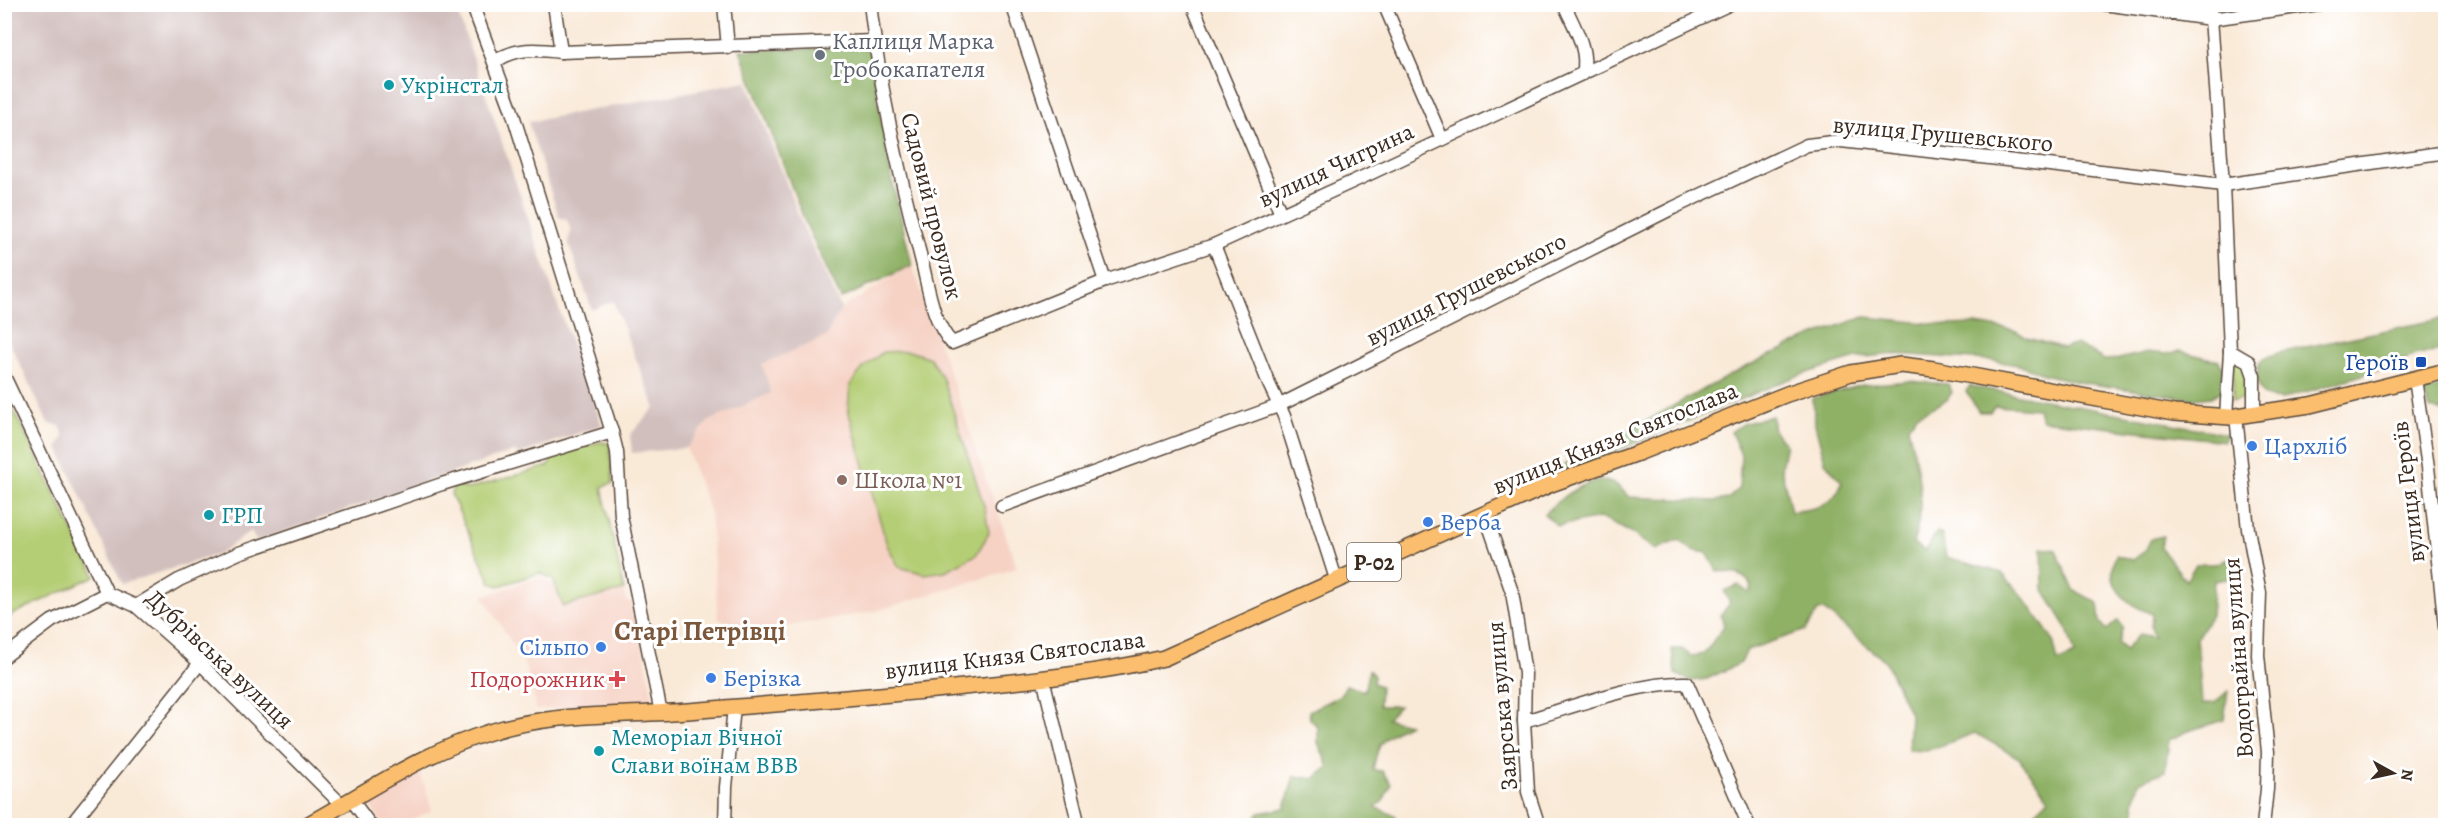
<svg xmlns="http://www.w3.org/2000/svg" width="2450" height="830" font-family="Alegreya,serif">
<style>
.built{fill:#f6d2c4}
.industrial{fill:#d1bfbe}
.green{fill:#b4ce74;stroke:#787c49;stroke-width:1.5}
.forest{fill:#8fb166;stroke:#656e42;stroke-width:1.5}
.lines{fill:none;stroke-linecap:round;stroke-linejoin:round}
.minor-casing{stroke:#58473a;stroke-width:15}
.major-casing{stroke:#58473a;stroke-width:18}
.minor{stroke:#fff;stroke-width:12}
.major{stroke:#fabe6e;stroke-width:15}
.worship-dot{fill:#6b7280;stroke:#fff;stroke-width:2}
.culture-dot{fill:#0f9aa8;stroke:#fff;stroke-width:2}
.transit-dot{fill:#1a4fb4;stroke:#fff;stroke-width:2}
.shop-dot{fill:#3f7fe0;stroke:#fff;stroke-width:2}
.education-dot{fill:#8d6e63;stroke:#fff;stroke-width:2}
.health-dot{fill:#e0444e;stroke:#fff;stroke-width:2}
.labels{text-anchor:middle;stroke-width:6;stroke-linejoin:round;paint-order:stroke}
.shield{fill:#fff;stroke:#766a62;stroke-width:1.5}
.shield-label{font-size:22px;font-weight:bold;fill:#3b2a1e}
.worship-label{font-size:24px;fill:#5b616d;stroke:#fff;text-anchor:start}
.culture-label{font-size:24px;fill:#0d838f;stroke:#fff;text-anchor:start}
.street-label{font-size:24px;fill:#3b2a1e;stroke:#fff}
.transit-label{font-size:24px;fill:#164399;stroke:#fff;text-anchor:end}
.shop-label{font-size:24px;fill:#366cbe;stroke:#fff;text-anchor:start}
.education-label{font-size:24px;fill:#785e54;stroke:#fff;text-anchor:start}
.health-label{font-size:24px;fill:#be3a42;stroke:#fff;text-anchor:end}
.quarter-label{font-size:27px;font-weight:bold;fill:#7b583c;stroke:#fff}
</style>
<rect width="100%" height="100%" fill="#fff"/>
<filter id="ink" filterUnits="userSpaceOnUse"><feTurbulence type="fractalNoise" baseFrequency=".0167" numOctaves="2"/><feDisplacementMap in="SourceGraphic" scale="12" xChannelSelector="R" yChannelSelector="G"/><feConvolveMatrix kernelMatrix="1 2 1 2 8 2 1 2 1" color-interpolation-filters="sRGB"/></filter>
<filter id="wash" filterUnits="userSpaceOnUse"><feTurbulence type="fractalNoise" baseFrequency=".008" numOctaves="4" result="noise"/><feDisplacementMap in="SourceGraphic" scale="24" xChannelSelector="R" yChannelSelector="G"/><feGaussianBlur stdDeviation="1.35" result="paint"/><feColorMatrix in="noise" values="0 0 0 0 0 0 0 0 0 0 0 0 0 0 0 0 0 1.4 0 .05"/><feComposite in="paint" operator="in"/></filter>
<g filter="url(#wash)">
<rect width="100%" height="100%" fill="#f9e9d7"/>
<g class="built">
<path d="M912,265L1017,568L876,611L755,632L718,618L710,513L686,448L708,422L771,393L762,364L826,337L841,309Z"/>
<path d="M540,577L556,585L563,606L624,590L627,602L635,601L653,701L535,710L533,691L523,661L483,596Z"/>
<path d="M420,771L432,810L403,825H383L367,801Z"/>
</g>
<g class="industrial">
<path d="M4,5H455L562,318L602,425L517,455L515,451L503,455L256,541L251,531L219,554L122,584L58,448L64,436L60,426L48,423L5,333Z"/>
<path d="M747,81L802,224L841,309L826,337L762,364L771,393L708,422L686,448L632,453L630,435L655,407L613,301L592,310L568,242L571,231L567,220L559,217L528,122Z"/>
</g>
<g class="green">
<path d="M909,351L930,358L943,379L985,509L989,533L976,555L945,571L925,574L899,567L887,545L848,410L850,385L863,368L883,352Z"/>
<path d="M2234,360L2240,361L2248,369L2249,387L2244,398L2233,400Z"/>
<path d="M4,391L95,576L5,618H4Z"/>
<path d="M600,442L608,443L610,447L613,483L602,487L624,590L563,606L553,579L540,573L499,586L491,583L451,494L454,486L458,485L467,489L549,466L552,456Z"/>
</g>
<g class="forest">
<path d="M869,48L889,167L912,265L841,299L805,222L740,50Z"/>
<path d="M1865,317L1947,325L1976,324L2016,331L2027,338L2064,348L2077,344L2104,360L2119,359L2147,352L2165,354L2180,351L2219,361L2223,369L2222,390L2211,397L2194,399L2078,382L2043,374L2024,366L1989,360L1895,354L1856,358L1797,376L1565,472L1564,465C1664,415 1757,351 1865,317Z"/>
<path d="M2445,318V351L2416,354L2393,366L2282,399C2275,398 2268,399 2263,394C2257,387 2255,369 2261,361C2265,357 2272,355 2278,353Z"/>
<path d="M1909,381L1948,384L1952,392L1947,400L1917,415L1908,427C1918,471 1927,499 1913,544L1925,551L1937,532L1942,535L1946,557L2002,573L2027,602L2053,640L2058,662L2075,654L2066,626L2043,589L2042,548L2056,550L2074,590L2098,603L2100,622L2107,630L2118,620L2123,627L2118,643L2125,650L2139,634L2154,637L2151,627L2152,614C2125,604 2104,586 2116,555L2133,560L2145,551L2151,539L2163,536L2161,548L2186,581L2196,564H2215L2229,559L2235,578L2214,581L2211,615L2197,637L2202,704L2214,703L2228,691L2224,720L2188,731L2169,740L2165,771L2139,782L2134,802L2136,825H2022L2049,799L2019,758L1975,733L1926,751L1908,750L1910,714L1886,662L1824,610L1818,611L1806,630L1747,650L1741,663L1707,679L1691,681L1675,674L1672,649H1682L1691,656L1704,654L1724,626L1721,615L1730,603L1724,591L1738,585L1749,593L1752,586C1744,573 1732,572 1717,571L1707,553L1692,550L1679,540L1655,550L1630,532L1600,518L1558,526L1544,514C1560,499 1591,472 1615,484C1620,487 1625,493 1629,497L1714,501L1728,499L1739,488L1741,455L1731,432L1742,424L1772,416L1774,432L1786,444L1781,467L1791,512C1814,509 1834,507 1842,482L1825,462L1815,424L1813,398L1863,385Z"/>
<path d="M1970,386L2227,434L2224,441L2042,420L2037,409L1995,406L1990,412H1979L1966,391Z"/>
<path d="M2445,386V412L2429,409L2424,392Z"/>
<path d="M1369,670L1374,676L1373,683L1380,686L1379,706H1399L1387,719L1409,724C1383,738 1378,740 1373,770L1382,771L1391,784L1383,801L1375,807L1396,816L1391,825H1251L1259,813L1285,808L1294,776L1314,779L1329,767L1318,743V727L1310,719L1309,711L1341,695L1346,685L1364,691Z"/>
</g>
</g>
<g filter="url(#ink)">
<g class="lines">
<defs>
<g id="minor">
<path d="M472,4L511,108L612,432L617,452L621,516L661,713"/>
<path d="M554,4L561,52"/>
<path d="M724,4L728,48"/>
<path d="M870,4C880,90 899,174 921,258C928,285 932,322 952,343L1105,281L1214,245L1365,176L1730,4"/>
<path d="M1012,4L1105,281"/>
<path d="M1192,4L1281,214"/>
<path d="M1384,4L1442,139"/>
<path d="M1564,4C1574,27 1589,49 1583,74"/>
<path d="M2104,4L2211,19L2319,4"/>
<path d="M2210,4L2223,185L2230,351L2249,362L2254,376V414"/>
<path d="M495,62C515,47 537,49 561,52L874,41"/>
<path d="M1214,245L1269,384L1284,416L1336,579"/>
<path d="M4,376L107,593L136,606L200,663L342,805"/>
<path d="M2415,379L2428,467L2446,636"/>
<path d="M2236,416L2248,529L2260,593L2258,655L2268,752L2267,789L2263,826"/>
<path d="M2226,417L2230,351"/>
<path d="M1002,506L1278,406L1673,208L1807,145L1841,141L2223,185L2446,152"/>
<path d="M1485,514L1512,592L1525,673L1524,721L1528,792L1539,826"/>
<path d="M136,606L179,580L239,553L442,484L612,432"/>
<path d="M4,657L52,621L107,593"/>
<path d="M1043,678L1079,826"/>
<path d="M1524,721C1570,708 1640,681 1687,683L1749,826"/>
<path d="M351,799L371,826"/>
<path d="M70,826L200,663"/>
<path d="M725,826L726,787L734,707"/>
</g>
<path id="major" d="M305,826C365,793 424,752 490,732C553,712 623,716 688,711C777,704 865,697 954,688C1024,681 1095,674 1164,658L1551,484L1638,453L1787,394L1851,373L1901,365L1934,369L2174,413L2230,417L2310,405L2446,371"/>
</defs>
<use href="#minor" class="minor-casing"/>
<use href="#major" class="major-casing"/>
<use href="#minor" class="minor"/>
<use href="#major" class="major"/>
</g>
</g>
<circle class="worship-dot" cx="820" cy="55" r="6"/>
<g class="culture-dot">
<circle cx="389" cy="85" r="6"/>
<circle cx="209" cy="515" r="6"/>
<circle cx="599" cy="751" r="6"/>
</g>
<rect class="transit-dot" x="2415" y="356" width="12" height="12" rx="3"/>
<g class="shop-dot">
<circle cx="2252" cy="446" r="6"/>
<circle cx="1428" cy="522" r="6"/>
<circle cx="601" cy="647" r="6"/>
<circle cx="711" cy="678" r="6"/>
</g>
<circle class="education-dot" cx="842" cy="480" r="6"/>
<path class="health-dot" d="M614 670h6v6h6v6h-6v6h-6v-6h-6v-6h6z"/>
<g class="labels">
<rect class="shield" x="1347" y="543" width="54" height="38" rx="4.5"/>
<g class="shield-label">
<text x="1374" y="570">Р-02</text>
</g>
<g class="worship-label">
<text x="832" y="49">Каплиця Марка<tspan x="832" dy="28">Гробокапателя</tspan></text>
</g>
<g class="culture-label">
<text x="401" y="93">Укрінстал</text>
<text x="221" y="523">ГРП</text>
<text x="611" y="745">Меморіал Вічної<tspan x="611" dy="28">Слави воїнам ВВВ</tspan></text>
</g>
<g class="street-label">
<text transform="translate(1943 134) rotate(5)" y="8">вулиця Грушевського</text>
<text transform="translate(1336 165) rotate(-25)" y="8">вулиця Чигрина</text>
<text transform="translate(932 206) rotate(76)" y="8">Садовий провулок</text>
<text transform="translate(1466 289) rotate(-27)" y="8">вулиця Грушевського</text>
<text transform="translate(1615 438) rotate(-22)" y="8">вулиця Князя Святослава</text>
<text transform="translate(2408 492) rotate(-97)" y="8">вулиця Героїв</text>
<text transform="translate(1015 655) rotate(-7)" y="8">вулиця Князя Святослава</text>
<text transform="translate(2238 658) rotate(-94)" y="8">Водограйна вулиця</text>
<text transform="translate(220 659) rotate(43)" y="8">Дубрівська вулиця</text>
<text transform="translate(1502 706) rotate(-95)" y="8">Заярська вулиця</text>
</g>
<g class="transit-label">
<text x="2409" y="370">Героїв</text>
</g>
<g class="shop-label">
<text x="2264" y="454">Цархліб</text>
<text x="1440" y="530">Верба</text>
<text x="589" y="655" text-anchor="end">Сільпо</text>
<text x="723" y="686">Берізка</text>
</g>
<g class="education-label">
<text x="854" y="488">Школа №1</text>
</g>
<g class="health-label">
<text x="605" y="687">Подорожник</text>
</g>
<g class="quarter-label">
<text x="700" y="640">Старі Петрівці</text>
</g>
</g>
<rect width="2450" height="830" fill="none" stroke="#fff" stroke-width="24"/>
<g transform="translate(2393 773) rotate(98)" stroke="#ffffff" stroke-width="4.5" paint-order="stroke">
<path d="M0-4.5L10 22L0 15L-10 22Z" fill="#3b2a1e"/>
<text y="-9" font-size="16" font-weight="bold" text-anchor="middle" fill="#3b2a1e">N</text>
</g>
</svg>
